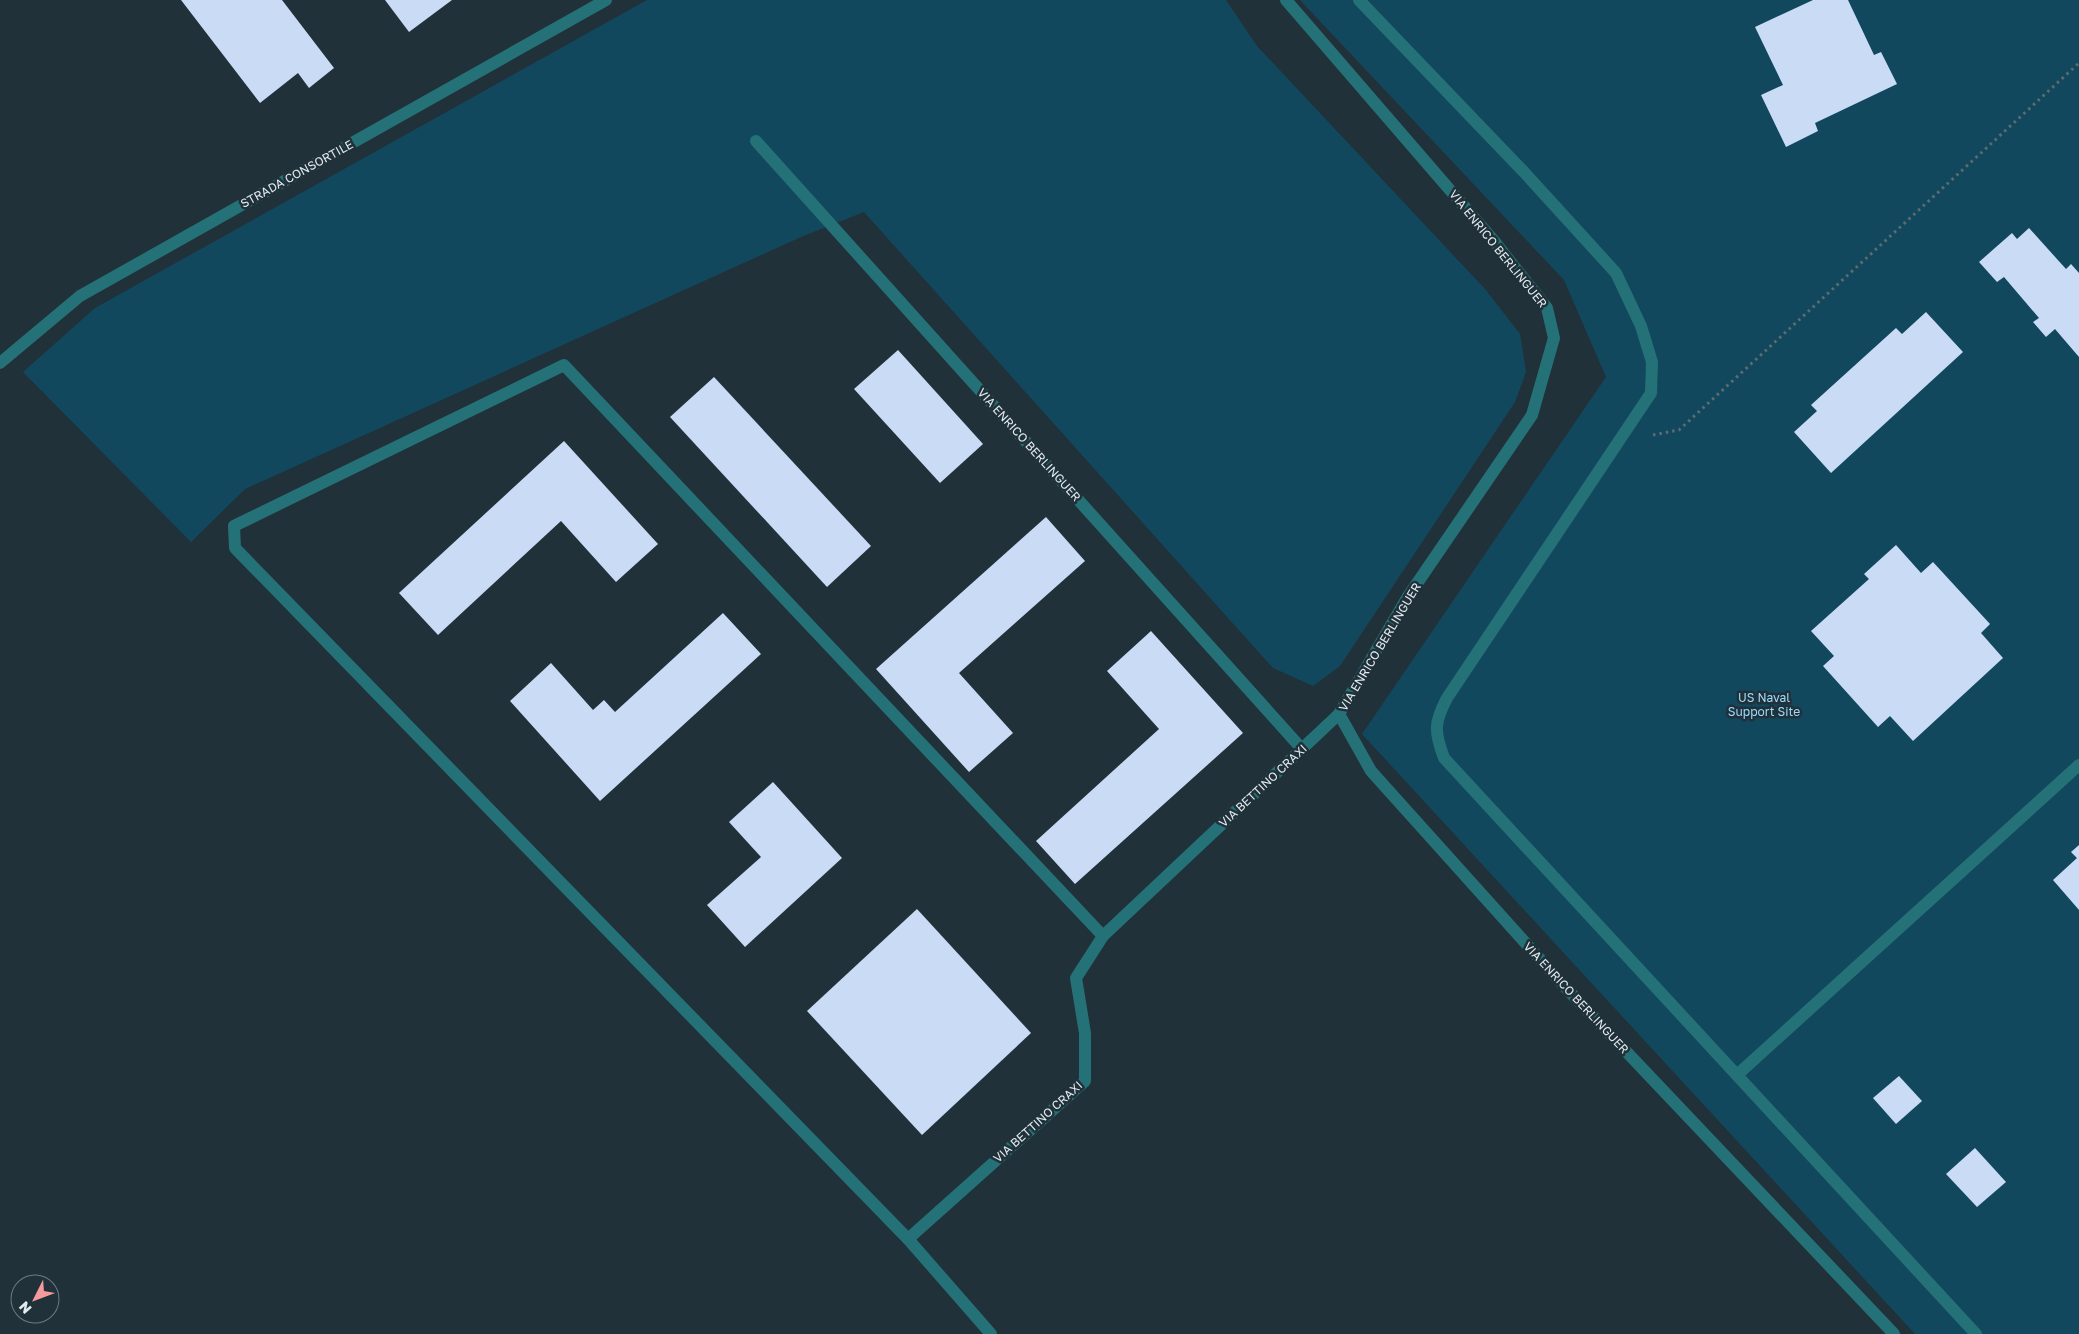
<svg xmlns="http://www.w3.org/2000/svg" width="2079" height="1334" font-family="'Golos Text',sans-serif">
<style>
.green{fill:#12485e}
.building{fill:#cadbf6}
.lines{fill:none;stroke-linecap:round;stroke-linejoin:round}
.path{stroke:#5d6b72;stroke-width:3;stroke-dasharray:2.5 4;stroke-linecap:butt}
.street{stroke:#247277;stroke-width:12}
.labels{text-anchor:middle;stroke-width:5;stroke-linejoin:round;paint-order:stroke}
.street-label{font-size:12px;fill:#e1ebf0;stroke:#213139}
.park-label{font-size:12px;fill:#9adbfc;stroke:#213139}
</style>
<rect width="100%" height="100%" fill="#213139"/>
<g class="green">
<path d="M647,0H1226L1257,46L1485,289L1520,334L1526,372L1515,402L1340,666L1313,686L1273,668L864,212L801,237L245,489L191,542L23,372L95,308Z"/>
<path d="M1300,0H2079V1334H1915L1362,734L1606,377L1564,280Z"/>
</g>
<g class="building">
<path d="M181,0H282L334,68L309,88L298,73L260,103Z"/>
<path d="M385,0H452L409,32Z"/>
<path d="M1813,0H1848L1874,55L1881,52L1897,84L1815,123L1818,131L1786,147L1761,95L1783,85L1755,27Z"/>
<path d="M2029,228L2066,269L2071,264L2079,273V357L2055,329L2046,337L2033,322L2039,318L2004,277L1997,282L1979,262L2012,233L2017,239Z"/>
<path d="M1926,312L1963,352L1831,473L1794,432L1817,411L1811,405L1896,328L1902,334Z"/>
<path d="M898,350L983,444L940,483L854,389Z"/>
<path d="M714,377L871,546L827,587L670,417Z"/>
<path d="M564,441L658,544L616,582L561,521L438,635L399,593Z"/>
<path d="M1046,517L1085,561L959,673L1013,733L969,772L876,669Z"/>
<path d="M1896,545L1921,573L1933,562L1990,624L1981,633L2003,658L1913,741L1890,716L1878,727L1823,666L1834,656L1811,631L1869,579L1864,574Z"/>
<path d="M723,613L761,654L600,801L510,701L551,663L593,710L604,700L615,712Z"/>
<path d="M1151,631L1243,733L1075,884L1036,841L1159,729L1107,671Z"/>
<path d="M773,782L842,858L745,947L707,905L761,857L729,822Z"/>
<path d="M2079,845V910L2053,880L2077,858L2071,852Z"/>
<path d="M917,909L1031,1033L922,1135L807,1011Z"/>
<path d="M1899,1076L1922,1101L1896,1124L1873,1098Z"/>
<path d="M1975,1148L2006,1182L1977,1207L1946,1174Z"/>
</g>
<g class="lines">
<path class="path" d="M1653,435L1679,430L2079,63"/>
<g class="street">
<path d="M1286,0L1494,241L1547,308L1554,338L1532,415L1407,598L1339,714L1371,771L1566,988L1894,1334"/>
<path d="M1359,0L1524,172L1616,273L1641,326L1652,362L1651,393L1447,698C1434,723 1434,731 1444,758L1976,1334"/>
<path d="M756,141L1302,749"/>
<path d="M0,363L80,296L606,0"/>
<path d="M1737,1075L2079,765"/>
<path d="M908,1239L1085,1081V1033L1076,978L1103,936L1339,714"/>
<path d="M991,1334L908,1239L235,548L234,526L564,365L1103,936"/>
</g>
</g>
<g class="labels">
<g class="street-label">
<text transform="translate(297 174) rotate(-29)" y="4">STRADA CONSORTILE</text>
<text transform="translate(1498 249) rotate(51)" y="4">VIA ENRICO BERLINGUER</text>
<text transform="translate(1029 445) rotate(48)" y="4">VIA ENRICO BERLINGUER</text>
<text transform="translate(1380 647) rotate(-59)" y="4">VIA ENRICO BERLINGUER</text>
<text transform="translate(1263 786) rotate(-43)" y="4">VIA BETTINO CRAXI</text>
<text transform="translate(1576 998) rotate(47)" y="4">VIA ENRICO BERLINGUER</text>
<text transform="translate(1038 1122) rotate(-42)" y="4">VIA BETTINO CRAXI</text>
</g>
<g class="park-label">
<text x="1764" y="702">US Naval<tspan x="1764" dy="14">Support Site</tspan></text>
</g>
</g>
<g transform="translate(35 1299) rotate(228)"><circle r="24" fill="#213139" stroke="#6e7b82"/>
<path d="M0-4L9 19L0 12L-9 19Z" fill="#f59b9e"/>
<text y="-8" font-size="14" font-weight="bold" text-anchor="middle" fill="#e1ebf0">N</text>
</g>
</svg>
